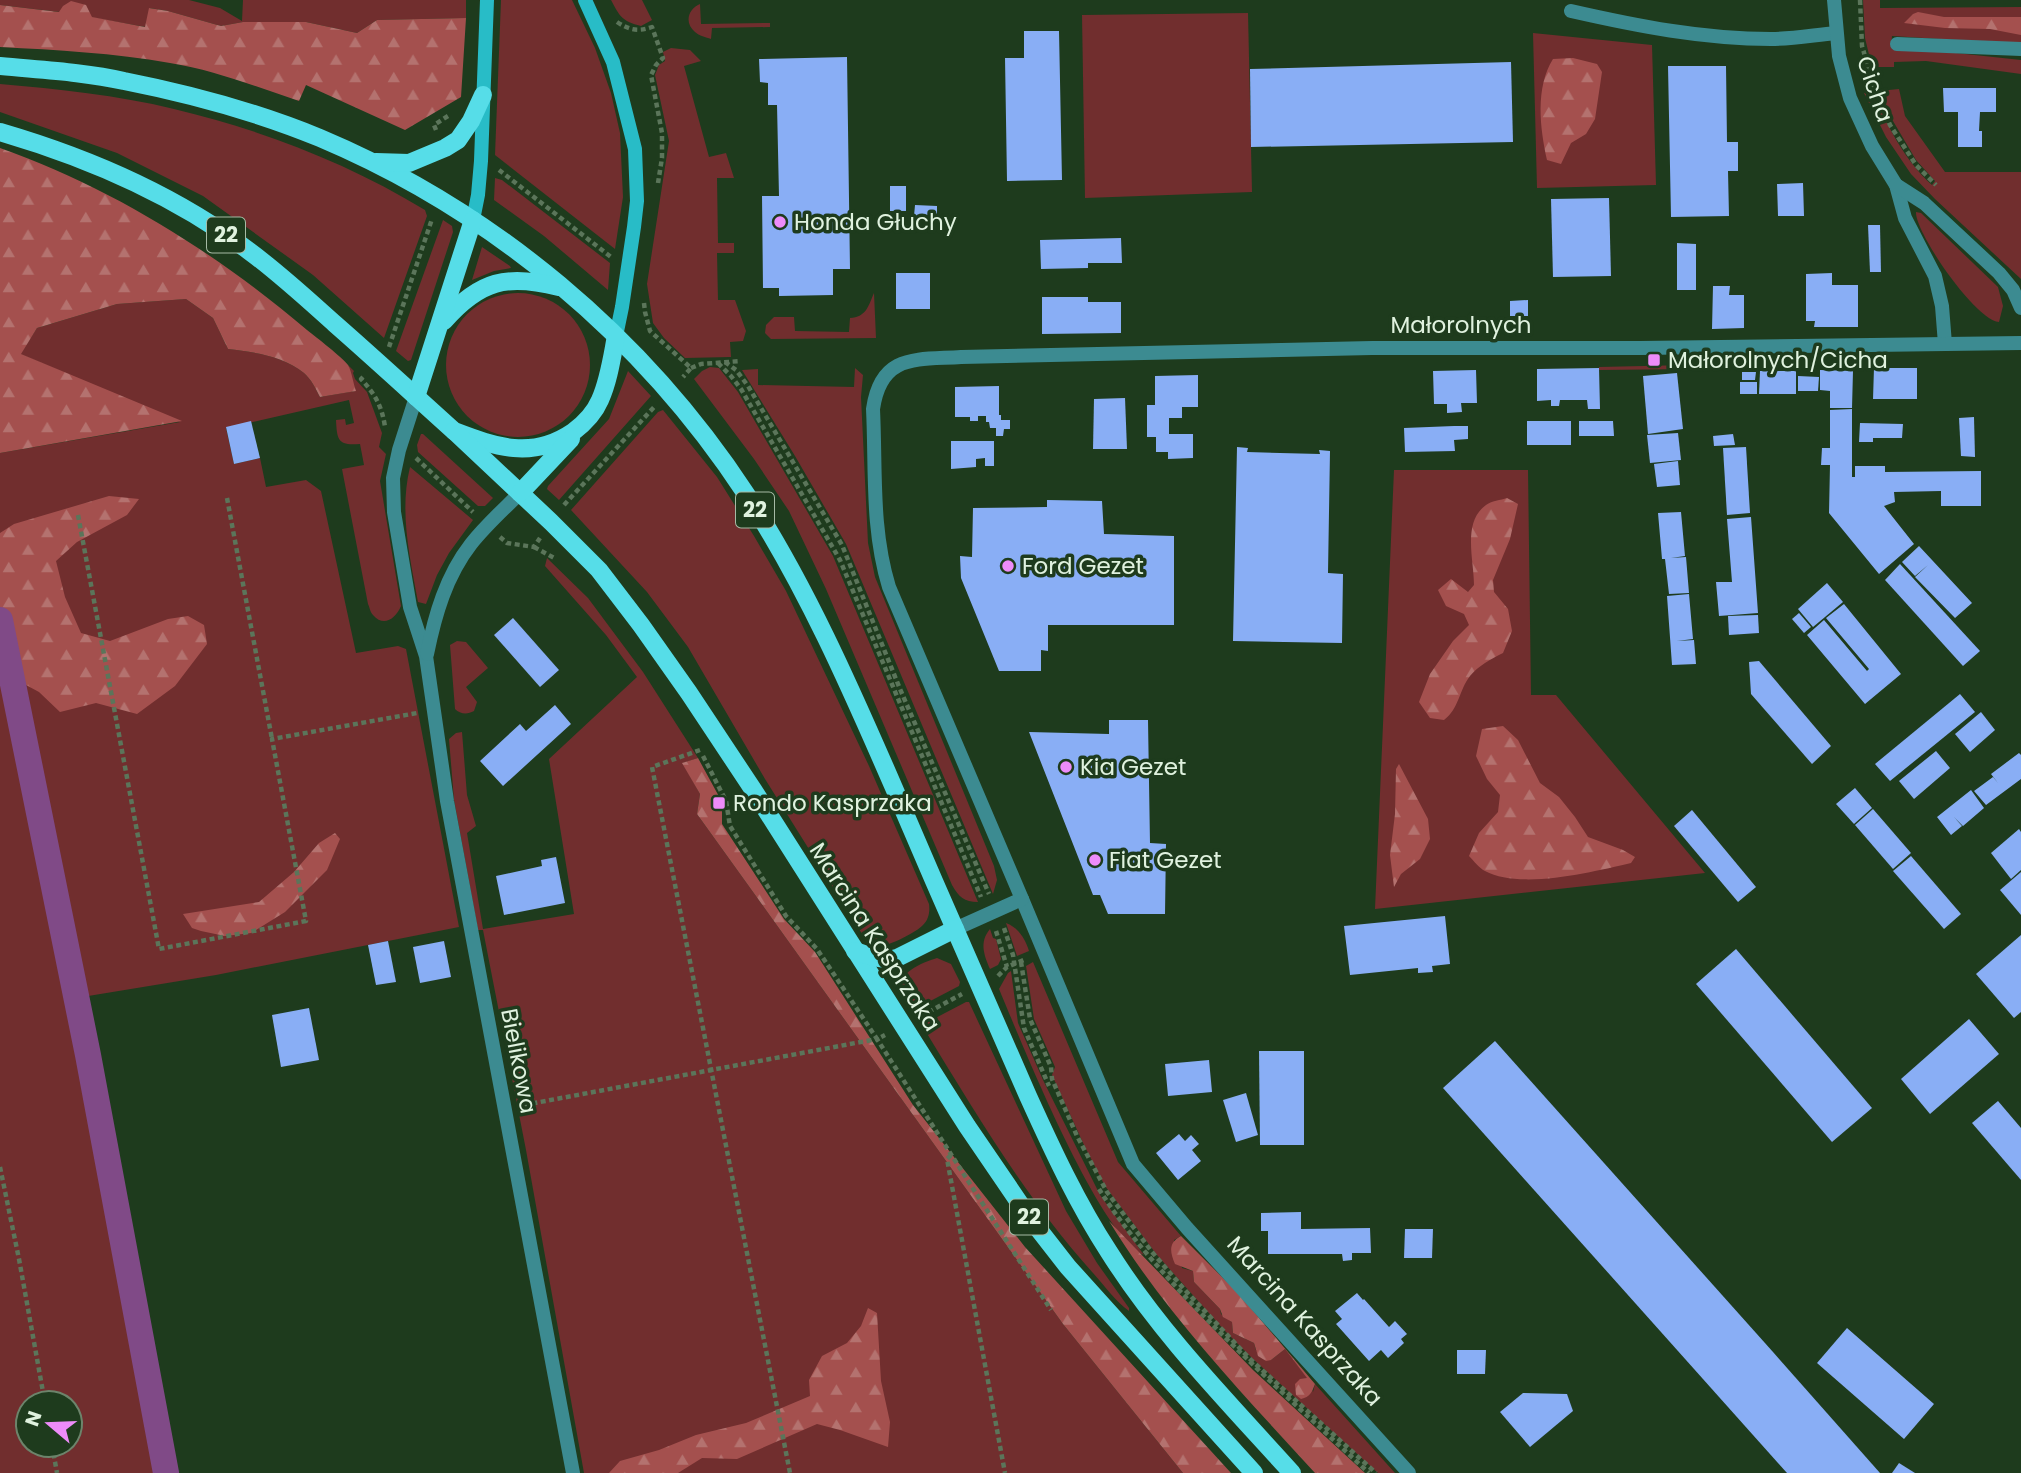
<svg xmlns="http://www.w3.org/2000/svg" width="2021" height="1473" font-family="Poppins,sans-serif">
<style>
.green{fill:#712e2e;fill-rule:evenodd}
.forest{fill:url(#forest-firs)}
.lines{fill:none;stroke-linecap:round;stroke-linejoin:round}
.canal{stroke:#804a87;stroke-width:26}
.building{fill:#89aef5}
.path{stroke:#5b755a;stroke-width:4.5;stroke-dasharray:5 3.5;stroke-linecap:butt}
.service{stroke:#3c8b91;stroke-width:14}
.minor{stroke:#3c8b91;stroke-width:14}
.secondary{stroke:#28bcc7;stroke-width:14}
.primary{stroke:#56dde8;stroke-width:18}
.poi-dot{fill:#ed8cf9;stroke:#1e3b1d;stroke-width:2.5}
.labels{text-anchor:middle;stroke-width:7;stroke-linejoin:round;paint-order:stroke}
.shield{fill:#1e3b1d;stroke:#a6bba5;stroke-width:2}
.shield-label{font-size:21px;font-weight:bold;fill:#e0f2df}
.street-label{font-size:23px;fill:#e0f2df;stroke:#1e3b1d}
.poi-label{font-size:23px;fill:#e0f2df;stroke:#1e3b1d;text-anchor:start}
</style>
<defs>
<pattern id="forest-firs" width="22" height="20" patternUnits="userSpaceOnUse" patternTransform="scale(1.75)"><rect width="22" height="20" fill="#a4504e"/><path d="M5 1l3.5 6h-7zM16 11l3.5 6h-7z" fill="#b4726f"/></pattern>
</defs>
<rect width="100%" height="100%" fill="#1e3b1d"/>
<g class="green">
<path d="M0,0H189L220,8L242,21L243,0H466V18L377,20L357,33L306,22H243L221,26L168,11L150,8L146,27L60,12L0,5Z"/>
<path d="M501,0H572L595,48L611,93L620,133L623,197L615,249L495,155Z"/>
<path d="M611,0H642L652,20L641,26C622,21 620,17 611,0Z"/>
<path d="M1863,0H1880V8L2021,7V44L1892,36L1891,46L2021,60V74L1926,61L1894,62V67H1872L1865,38Z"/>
<path d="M700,4L701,24L770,23V27L712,28L711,39C706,37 699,36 695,32C684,23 688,9 700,4Z"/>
<path d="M1248,13L1252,192L1085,198L1082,15Z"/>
<path d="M1533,33L1652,45L1656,185L1537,188Z"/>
<path d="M671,48L690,50L701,61L684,66L709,157L726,153L734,178H717L718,243H734V253H717L718,300H735L746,331L743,341L730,342L731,357L685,358L664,338L653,323L647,284L669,141L655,75L659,65L665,61L663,52Z"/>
<path d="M0,84C58,89 117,95 174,109C262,130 348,163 425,210L427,216L384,338L313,275L203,196L117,153L0,112Z"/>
<path d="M1899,89L1905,116L1945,172H2021V279L1935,199L1911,174L1886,137L1864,93L1872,91C1887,125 1904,160 1932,185L1935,181L1916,160L1893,121L1879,91Z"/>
<path d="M495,178L502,180L610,263L608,290L544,236L494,200Z"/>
<path d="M1916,212L1921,213L1998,287L2003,306L1999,322C1976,321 1915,233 1916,212Z"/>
<path d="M443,220L452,226L453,232L411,360L408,361L396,351Z"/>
<path d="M482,247L510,266L511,268L494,271L472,280Z"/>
<path d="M874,293L876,338L771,339L765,333L766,325L774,317H794L795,331L849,332L850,318C866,317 868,307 874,293Z"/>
<circle cx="518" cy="365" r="72"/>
<path d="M186,299L213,318L228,349C254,352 283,356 304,373C311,379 316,389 320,397L355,391L348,365L354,371L353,373L355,379L367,392L382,433L379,447L386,454L380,481L401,606C396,618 384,628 373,615C370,612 370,608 368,604L342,469L364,465L360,444C338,446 337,440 336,420L345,419L346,425L354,423L349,400L226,428L234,464L260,458L266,487L306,480L321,491L356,653L398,646L406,649L459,927L216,975L76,998L166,1473H0V453L180,422L20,354L37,328L117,304ZM28,1403H70V1445H28Z"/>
<path d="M1688,365L1693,369L1599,370V367Z"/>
<path d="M710,367L719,368L738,392L833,556L978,902C964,902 959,897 952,885L826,589L789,511L754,459L694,379L702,371Z"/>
<path d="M855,368L863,375L861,397L868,543L875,577L994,866L997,880L993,894L846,544L795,456L742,370L758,369V385L854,387Z"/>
<path d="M628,371L651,396L559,500L547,489L548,486L609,419Z"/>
<path d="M663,410L717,477L754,536L786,591L869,766L929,904C930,911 929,919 923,925C917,932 886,948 877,946C872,945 867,941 864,937L765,779L688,647L647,592L571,510L658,412Z"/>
<path d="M421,434H423L493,498L485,506H478L418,452L417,445Z"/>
<path d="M410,467L473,520L449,553L437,575L426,604L418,602C410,558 399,512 410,467Z"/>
<path d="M1394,470H1528L1531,695H1556L1705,873L1375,909Z"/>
<path d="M547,558L588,598L643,672L698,758L683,763L700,794L697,814L1063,1324L1183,1473H584L526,1150L483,930H478L454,800L449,739L456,733L462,732L467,795L476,826L467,833L483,929L574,914L549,759L637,677L606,635L545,566Z"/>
<path d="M457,641L466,642L488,668L466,687L477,702L474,711C467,715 460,714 455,709L450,645Z"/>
<path d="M1006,923C1019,928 1025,939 1029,951L1017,956Z"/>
<path d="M990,929L993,938L996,939L1001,959L998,965L990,969C984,955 979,942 990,929Z"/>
<path d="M937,958L951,964L960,982L959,986L915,1009L911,1008C908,1003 904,998 902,992C896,972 922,963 937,958Z"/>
<path d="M1033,962L1118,1162L1181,1236L1174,1240L1182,1268L1193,1271L1194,1282L1220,1309L1221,1314L1232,1322L1233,1333L1254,1343L1256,1350L1271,1360L1285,1349L1308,1378L1313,1392L1315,1384L1395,1473H1378L1252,1358L1225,1331L1157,1255L1105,1186L1084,1145L1052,1075L1055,1067L1034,1019L1026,966Z"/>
<path d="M1011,971L1018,1023L1043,1080L1100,1195L1144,1255C1098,1235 1021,1041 999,989L1008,973Z"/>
<path d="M966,1002H969L1066,1211L1097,1263L1129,1308V1311C1116,1302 1104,1285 1093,1273C1026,1199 975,1112 923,1027L924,1024Z"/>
</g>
<g class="forest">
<path d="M71,1L86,5L92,17L145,27L149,8L168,11L221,26L243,22H306L357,33L377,20L466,18L461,97L405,130L306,85L299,101C257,87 214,70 170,63C114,53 57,50 0,47V5L59,12L63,6Z"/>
<path d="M1918,12L1944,17H2021V35L1990,29L1945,28L1904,23L1913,14Z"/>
<path d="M1573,58L1597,64L1602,72L1595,119L1586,134L1571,143L1561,164L1547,160C1540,128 1535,88 1553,59Z"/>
<path d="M0,148C111,187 218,254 307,330C316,337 343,358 348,365C352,372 353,383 356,391L320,397C316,389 311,379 304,373C283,356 254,352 228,349L213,318L186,299L117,304L37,328L21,354L182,421L0,453Z"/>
<path d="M109,496L139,499L127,515L77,542L56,561L65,597L81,633L110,641L168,619L188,616L204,625L207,644L175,686L137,714L96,703L60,712L39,692L0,671V533L14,524Z"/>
<path d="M1507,498L1518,504L1510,539L1493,580L1494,592L1508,609L1512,631L1503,653C1491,659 1478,666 1470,676C1459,690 1459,709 1444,720L1430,718L1419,702L1430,674L1453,641L1469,625L1464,614L1446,606L1438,590L1451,579L1468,592L1474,585C1474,560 1462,522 1486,505C1491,501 1501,500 1507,498Z"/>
<path d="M1503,726L1518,740L1540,783L1559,797L1575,817L1588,837L1623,850L1635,857L1631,863C1592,872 1521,890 1485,871C1479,868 1474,861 1469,856L1479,833L1498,812L1500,795L1487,779L1476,756L1482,729Z"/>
<path d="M698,758L722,802V824L784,919L815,952L913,1105L1025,1247L1231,1473H1183L1063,1324L697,814L700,794L682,763Z"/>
<path d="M1399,764L1428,819L1430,839L1420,859L1401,874L1394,887L1390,855L1395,814L1396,769Z"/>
<path d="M335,833L340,839L327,870L285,912L251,933L225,936L201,931L192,928L183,914L259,902L294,872L319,843Z"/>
<path d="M1109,1221L1253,1370L1365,1473H1315C1241,1392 1166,1314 1109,1221Z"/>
<path d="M1181,1236L1238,1293L1315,1384C1312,1392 1310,1397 1301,1399L1296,1395L1295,1384L1300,1379L1307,1378L1285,1349L1271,1360L1266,1361L1258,1356L1254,1343L1233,1333L1232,1322L1223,1317L1220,1309L1194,1282L1193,1271L1175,1264C1170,1252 1168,1243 1181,1236Z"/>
<path d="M868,1308L877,1313L881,1381L890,1422L888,1447L840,1430L817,1424L737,1459L702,1458L678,1473H609L620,1461L659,1450L696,1435L746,1423L810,1396L809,1380L822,1356L847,1343L861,1326Z"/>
</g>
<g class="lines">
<path class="canal" d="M0,620L88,1055L166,1473"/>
</g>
<g class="building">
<path d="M1024,31H1059L1062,180L1007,181L1005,58H1024Z"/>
<path d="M847,57L850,269H833V295L779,296V288H763L762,196H779L777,105H768V83L760,82L759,59Z"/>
<path d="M1511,62L1513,142L1251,147L1250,69Z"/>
<path d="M1668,66H1726L1727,142H1738V171H1728L1729,216L1671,217Z"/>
<path d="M1943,88H1996V112H1980L1979,131H1982V147H1958V112H1944Z"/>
<path d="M1803,183L1804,216H1778L1777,184Z"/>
<rect x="890" y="186" width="16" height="25"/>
<path d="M1609,198L1611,276L1553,277L1551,199Z"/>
<path d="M915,205L937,206V216H914Z"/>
<path d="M1868,225H1880L1881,272H1870Z"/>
<path d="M1121,238L1122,263H1088V268L1041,269L1040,240Z"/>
<path d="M1677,243L1696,244V290H1677Z"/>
<rect x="896" y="273" width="34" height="36"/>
<path d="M1832,273V285H1858V327H1814L1815,321H1806V274Z"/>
<path d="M1713,286H1730L1729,295H1744V328L1712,329Z"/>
<path d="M1042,297H1088V302H1121V333L1042,334Z"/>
<path d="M1528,300V316H1510V301Z"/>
<path d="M1599,368L1600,409H1588L1587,400H1560L1559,406H1551V400L1537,401V369Z"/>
<path d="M1874,368H1917V399H1873Z"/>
<path d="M1476,370L1477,403H1461L1462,412L1447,413V404H1434L1433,371Z"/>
<path d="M1820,370L1853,371L1852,408H1830V391L1820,390Z"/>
<path d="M1760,371H1796V394H1759Z"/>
<path d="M1742,372H1756L1755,380H1742Z"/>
<path d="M1677,373L1683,429L1648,434L1643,376Z"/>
<path d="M1198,375V407H1182V418H1169V434H1193V458L1168,459V452H1156V437H1147V405H1155V376Z"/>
<path d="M1798,376L1819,377L1818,391H1798Z"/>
<rect x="1740" y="382" width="17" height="12"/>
<path d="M999,386V415H1001V420H1010V429H1004L1003,436H996V428H990L989,422H986V416H978V421H970V417H955V387Z"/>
<path d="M1125,398L1127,449H1093L1094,399Z"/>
<path d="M1852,409V477H1855V466H1885V472L1981,471V506H1941V491L1894,492L1895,502L1884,506L1914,544L1879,574L1829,513L1830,465H1821L1822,448H1830V410Z"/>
<path d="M1974,417L1975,457L1961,456L1959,418Z"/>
<path d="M251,421L260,458L234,464L226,427Z"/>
<rect x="1527" y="421" width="44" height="24"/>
<path d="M1579,421H1613L1614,436H1579Z"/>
<path d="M1860,423L1903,424L1902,438H1873V442H1859Z"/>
<path d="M1454,426H1468V439L1454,440L1455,451L1405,452L1404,428Z"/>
<path d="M1678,433L1681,460L1650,463L1647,435Z"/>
<path d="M1733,434L1735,445L1714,446L1713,436Z"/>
<path d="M951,441H994V466H985V458L976,459V467L951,469Z"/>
<path d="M1237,447L1248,448L1247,452L1320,454L1319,450L1330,451L1328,573L1343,574L1342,643L1233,641Z"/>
<path d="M1746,447L1750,513L1727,515L1723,448Z"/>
<path d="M1678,461L1680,485L1657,487L1654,464Z"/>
<path d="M1047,500L1102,501L1104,534L1174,536V625H1048V651L1041,650V671H999L961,578L960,556L972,557L973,508L1047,507Z"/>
<path d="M1681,512L1685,556L1671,558L1686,557L1689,593L1669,594L1665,559H1662L1658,513Z"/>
<path d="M1751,517L1758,613L1719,616L1716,582H1732L1727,519Z"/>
<path d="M1919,546L1972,603L1955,618L1915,577L1928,565L1915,576L1902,562Z"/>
<path d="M1900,564L1980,651L1963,666L1885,580Z"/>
<path d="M1827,583L1843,602L1813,627L1798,609Z"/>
<path d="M1689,594L1693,639L1677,641L1694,640L1696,664L1672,665L1667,596Z"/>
<path d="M1844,604L1901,674L1865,704L1807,635L1824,620L1867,671L1869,669L1826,618Z"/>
<path d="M1799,613L1811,627L1804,633L1792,619Z"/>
<path d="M1758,615L1759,633L1729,635L1728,616Z"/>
<path d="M513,618L559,670L540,687L494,635Z"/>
<path d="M1759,661L1831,746L1812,764L1751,694L1749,662Z"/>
<path d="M1960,694L1975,712L1890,781L1875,764Z"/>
<path d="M555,705L571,724L503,786L480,761L520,724L526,731Z"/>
<path d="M1981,712L1995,730L1970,752L1955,734Z"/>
<path d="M1109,720H1148L1150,843L1166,844L1165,914H1108L1100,895H1093L1029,732L1109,734Z"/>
<path d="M1936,751L1950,768L1914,799L1899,781Z"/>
<path d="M2019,753L2021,755V779L1986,805L1974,791L1993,777L1998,783L1991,774Z"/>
<path d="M1855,788L1872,808L1854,824L1836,804Z"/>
<path d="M1971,790L1984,808L1963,826L1954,817L1962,826L1951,835L1937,817Z"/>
<path d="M1873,809L1911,853L1893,869L1855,825Z"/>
<path d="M1692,810L1756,887L1738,902L1674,826Z"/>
<path d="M2019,829L2021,832V870L2011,879L1991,853Z"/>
<path d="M1911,856L1961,914L1944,929L1893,871Z"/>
<path d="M556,857L565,903L504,915L496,876L542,866L541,860Z"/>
<path d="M2021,872V915L2000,890Z"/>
<path d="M1445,916L1450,964L1432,966L1433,972L1418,973V968L1350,975L1344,926Z"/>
<path d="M2021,935V1012L2014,1018L1976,974Z"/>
<path d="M388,941L396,982L376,985L368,945Z"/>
<path d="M444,941L451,977L420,983L413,947Z"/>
<path d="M1736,949L1872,1108L1832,1142L1696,984Z"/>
<path d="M309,1008L319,1060L281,1067L272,1015Z"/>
<path d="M1969,1019L1999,1054L1930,1114L1901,1079Z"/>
<path d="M1495,1041L1773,1352L1880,1473H1787L1443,1088Z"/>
<path d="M1259,1051H1304V1145H1260Z"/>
<path d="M1209,1060L1212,1092L1168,1096L1165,1064Z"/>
<path d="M1246,1093L1258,1135L1236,1142L1223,1100Z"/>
<path d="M1998,1101L2021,1128V1180L1972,1123Z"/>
<path d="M1179,1134L1185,1141L1191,1135L1199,1144L1192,1150L1201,1161L1178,1180L1156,1153Z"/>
<path d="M1301,1212V1229L1370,1228L1371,1253H1352V1260L1343,1261L1342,1254H1268V1231H1261V1213Z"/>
<path d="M1405,1229H1433L1432,1258H1404Z"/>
<path d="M1357,1293L1363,1300L1364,1299L1389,1327L1395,1321L1407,1334L1401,1339L1404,1343L1388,1358L1381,1350L1369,1361L1336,1324L1342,1319L1335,1311Z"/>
<path d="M1847,1328L1934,1404L1904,1439L1817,1363Z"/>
<path d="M1457,1350H1486L1485,1374H1457Z"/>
<path d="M1523,1393L1567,1394L1573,1411L1530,1447L1500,1412Z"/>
<path d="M1899,1463L1915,1473H1892Z"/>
</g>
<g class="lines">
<g class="path">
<path d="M1860,0L1862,46L1876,93L1890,125L1916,165L1936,185"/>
<path d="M617,22C629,30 638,32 652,27L663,58L656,65L651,75L662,133V158L658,183"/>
<path d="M436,130L434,125L448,116"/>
<path d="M499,170L611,257"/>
<path d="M644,303L645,312L650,331L691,368L683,377"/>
<path d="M389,347L432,219"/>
<path d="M725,362L736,370L748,386L842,545L900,689L989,894"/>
<path d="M718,363L731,376L741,389L840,560L981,897"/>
<path d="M691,368L701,364L741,361"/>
<path d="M363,377L361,379C375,394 382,406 385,427"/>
<path d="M416,458L473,512"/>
<path d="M227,498L272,739"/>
<path d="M564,505L655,406"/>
<path d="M78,515L159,949L306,921L272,739L417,713"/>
<path d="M500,537L507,543L534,547L540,538"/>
<path d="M534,547L556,559"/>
<path d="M700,750L652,767L790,1473"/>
<path d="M703,756L726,801L730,826L786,916L817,949L877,1039L885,1035"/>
<path d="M1004,928L1013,955L1024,1028L1049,1086"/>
<path d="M996,931L1007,967"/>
<path d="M1021,962L1030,1019L1051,1067L1052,1079L1077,1136L1107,1192L1152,1252L1184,1289L1250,1359L1376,1473"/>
<path d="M998,976L1007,967L1026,959"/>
<path d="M921,1016L962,994"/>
<path d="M524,1105L877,1039L1051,1310"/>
<path d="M951,1155L947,1159L1005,1473"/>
<path d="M0,1167L19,1259L45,1403"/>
<path d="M1099,1189C1125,1231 1160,1270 1194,1306C1250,1364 1310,1418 1369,1473"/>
<path d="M52,1445L57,1473"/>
</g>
<g class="service">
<path d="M1571,11C1637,26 1703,39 1771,39C1792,39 1814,35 1836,33"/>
<path d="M1022,899L1133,1164L1187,1228L1409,1473"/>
</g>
<g class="minor">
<path d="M1834,0L1839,56L1850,98L1872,146L1896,185L1905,218L1935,276L1942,306L1945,344"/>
<path d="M1897,44L2021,49"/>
<path d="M1896,185L1924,203L1999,273L2013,290L2021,308"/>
<path d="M416,397L399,450L393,478L394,512L410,607L426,656L447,801L573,1473"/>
<path d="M427,654C435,615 446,576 471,544C486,525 504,509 520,493"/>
<path d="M955,929L1022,899L889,587C871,528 876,469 873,409C881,353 917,360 961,357L1372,348H1640L2021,343"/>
</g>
<g class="secondary">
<path d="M585,0L613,62L635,149L637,201L634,227L622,307L616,336"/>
<path d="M473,220L478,195L481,161L487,0"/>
</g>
<g class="primary">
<path d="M0,66C41,70 84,72 124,81C190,94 257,112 320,138C493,211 643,337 746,494C805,584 851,689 894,788C938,891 983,994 1028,1096C1052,1149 1077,1203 1109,1252C1160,1333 1228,1402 1292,1473"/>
<path d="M0,132C89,158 175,195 249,251C279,273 307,299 335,324C375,359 414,395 454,431C496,447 532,460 573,432C585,423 594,414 600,400C609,380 612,357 616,336"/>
<path d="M376,162L409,163L445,148L458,140L471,121L483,95"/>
<path d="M444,321C480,280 507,274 559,287"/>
<path d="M416,397L473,220"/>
<path d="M454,431L551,522L599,570L641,625L689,693L754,791L967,1126L1029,1217L1068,1267L1254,1473"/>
<path d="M520,493L571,439"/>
<path d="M855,951C869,956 882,961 897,958L955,929"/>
</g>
</g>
<g class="poi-dot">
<circle cx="780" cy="222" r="7"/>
<rect x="1647" y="353" width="14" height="14" rx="3.5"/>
<circle cx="1008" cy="566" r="7"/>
<circle cx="1066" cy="767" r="7"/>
<rect x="712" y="796" width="14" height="14" rx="3.5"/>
<circle cx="1095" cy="860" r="7"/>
</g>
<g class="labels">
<g class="shield">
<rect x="207" y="217.5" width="38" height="35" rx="5"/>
<rect x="736" y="492.5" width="38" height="35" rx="5"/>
<rect x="1010" y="1199.5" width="38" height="35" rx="5"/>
</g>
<g class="shield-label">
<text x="226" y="242">22</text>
<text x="755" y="517">22</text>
<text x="1029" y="1224">22</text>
</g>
<g class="street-label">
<text transform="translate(1875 89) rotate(71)" y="8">Cicha</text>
<text x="1461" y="333">Małorolnych</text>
<text transform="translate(875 937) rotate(57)" y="8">Marcina Kasprzaka</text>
<text transform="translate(519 1061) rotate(79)" y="8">Bielikowa</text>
<text transform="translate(1305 1321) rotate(48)" y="8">Marcina Kasprzaka</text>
</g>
<g class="poi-label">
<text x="794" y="230">Honda Głuchy</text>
<text x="1668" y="368">Małorolnych/Cicha</text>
<text x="1022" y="574">Ford Gezet</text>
<text x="1080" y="775">Kia Gezet</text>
<text x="733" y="811">Rondo Kasprzaka</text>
<text x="1109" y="868">Fiat Gezet</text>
</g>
</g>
<g transform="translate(49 1424) rotate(289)"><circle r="33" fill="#1e3b1d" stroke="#6c846b" stroke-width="2"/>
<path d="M0-5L12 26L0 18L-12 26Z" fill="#ed8cf9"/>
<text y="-10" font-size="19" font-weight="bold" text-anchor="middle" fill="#e0f2df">N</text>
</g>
</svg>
